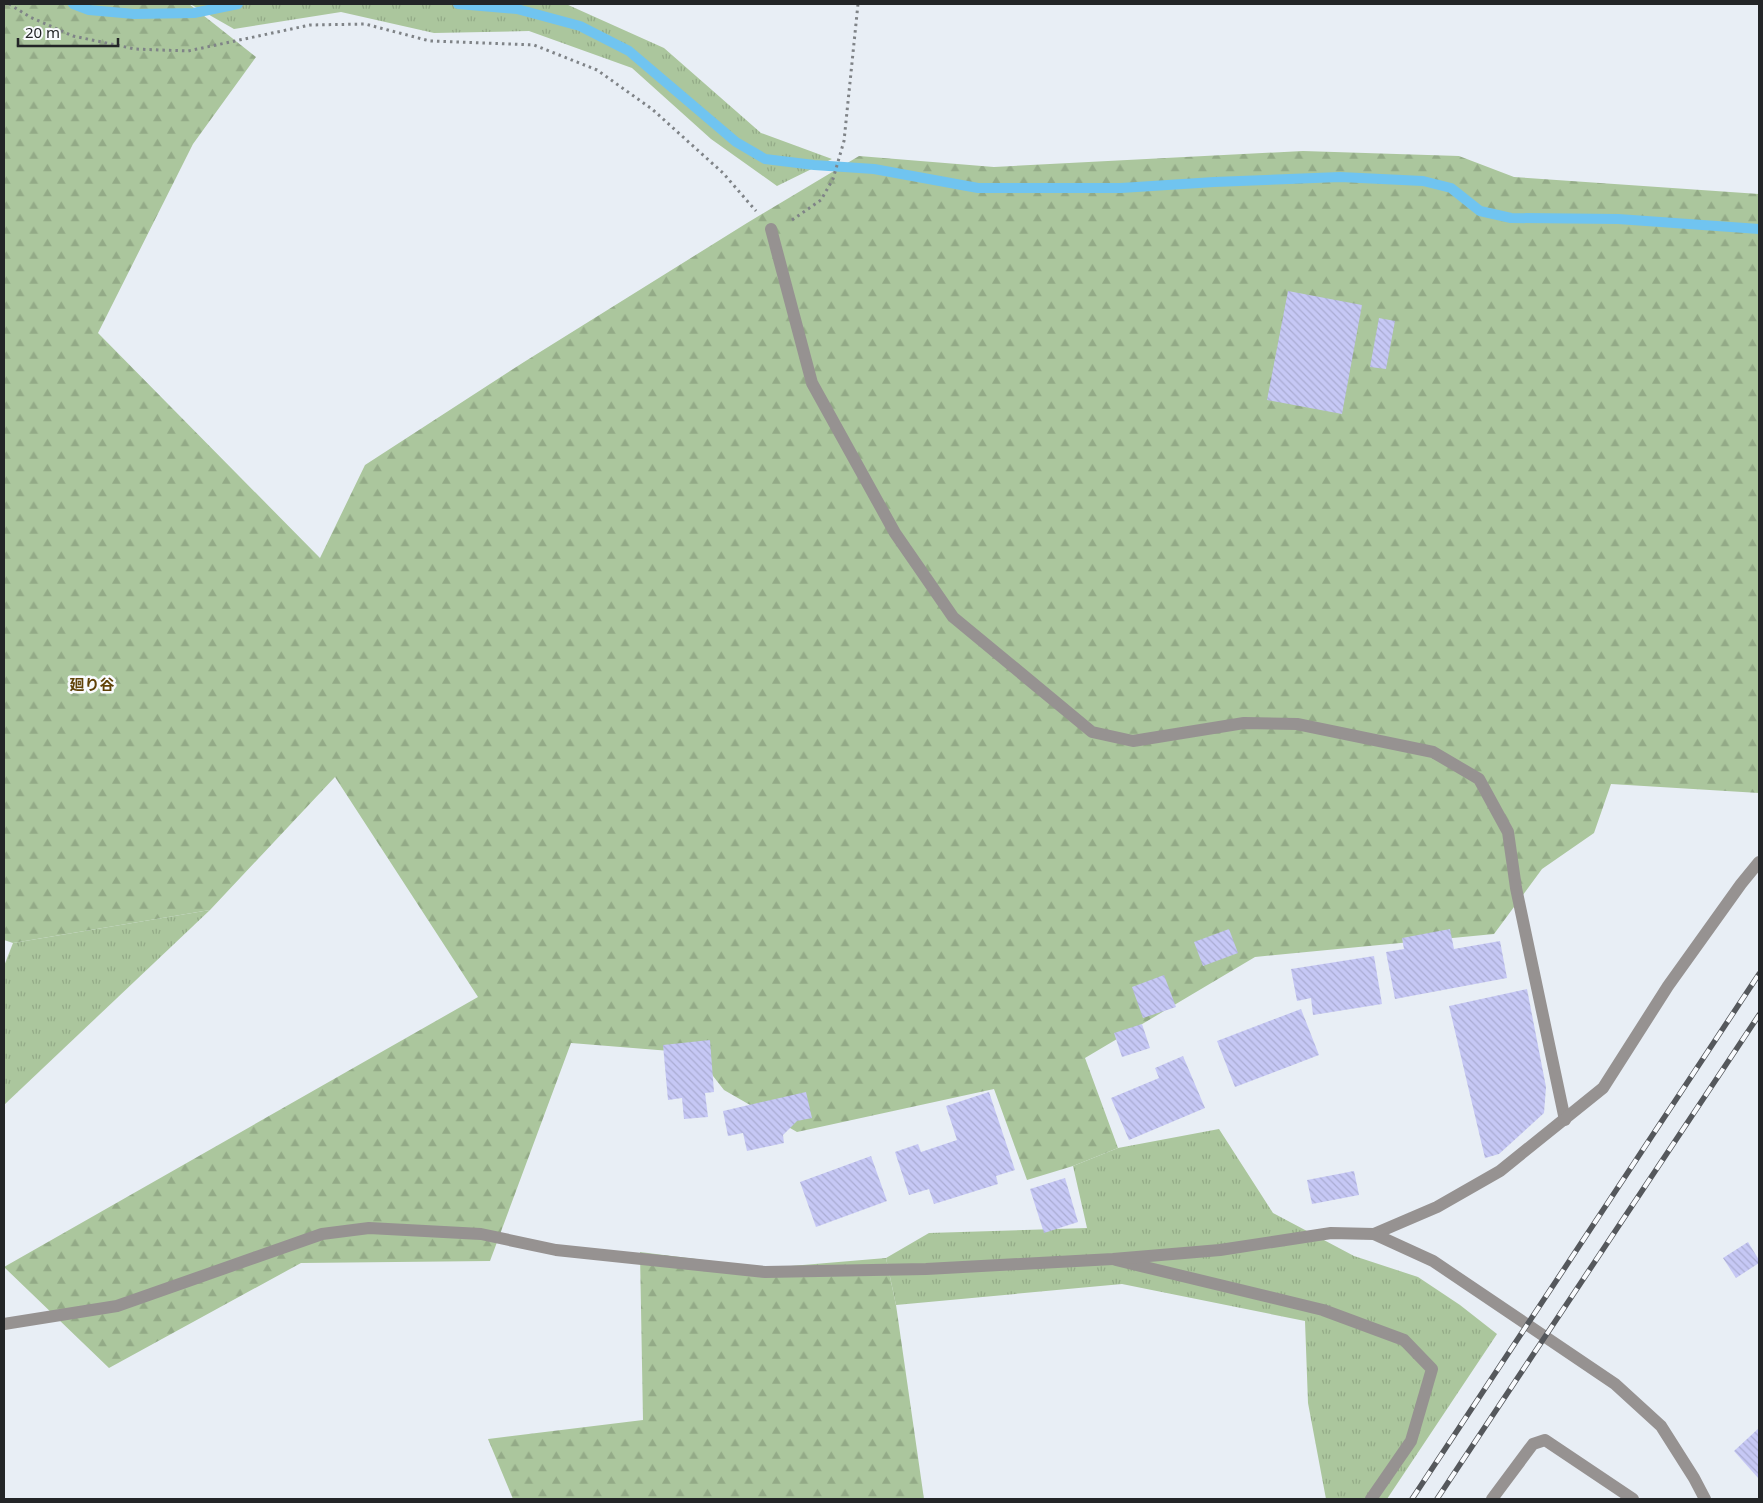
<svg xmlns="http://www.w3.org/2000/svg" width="1763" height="1503" font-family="'Noto Sans','Noto Sans JP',sans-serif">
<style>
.grass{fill:url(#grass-tufts)}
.forest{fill:url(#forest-firs)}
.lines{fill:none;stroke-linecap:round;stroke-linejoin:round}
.stream{stroke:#70c4f0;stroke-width:10}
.building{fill:url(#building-back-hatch)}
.path{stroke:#7f8387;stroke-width:3;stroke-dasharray:2.5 4;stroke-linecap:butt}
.service{stroke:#969291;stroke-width:12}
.minor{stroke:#969291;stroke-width:12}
.rail-casing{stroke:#55585c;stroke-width:5.5}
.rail{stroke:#f9fbfe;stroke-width:4;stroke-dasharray:11;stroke-linecap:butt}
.labels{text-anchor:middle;stroke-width:5;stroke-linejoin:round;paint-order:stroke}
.neighbourhood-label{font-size:15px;font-weight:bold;fill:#604208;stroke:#f9fbfe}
</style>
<defs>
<pattern id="grass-tufts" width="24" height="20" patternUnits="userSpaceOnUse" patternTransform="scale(1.25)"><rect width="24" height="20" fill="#abc69d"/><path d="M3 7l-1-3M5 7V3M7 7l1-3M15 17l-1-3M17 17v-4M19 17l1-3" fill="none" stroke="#93aa87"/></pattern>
<pattern id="forest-firs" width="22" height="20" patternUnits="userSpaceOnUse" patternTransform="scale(1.25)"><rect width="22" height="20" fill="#abc69d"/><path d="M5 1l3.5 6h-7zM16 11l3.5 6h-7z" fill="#93aa87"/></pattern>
<pattern id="building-back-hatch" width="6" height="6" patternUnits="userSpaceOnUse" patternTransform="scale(1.25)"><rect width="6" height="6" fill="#c6c8f5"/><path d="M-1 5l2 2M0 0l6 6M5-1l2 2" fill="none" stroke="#aaacd2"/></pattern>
</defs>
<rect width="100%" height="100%" fill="#e8eef5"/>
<g class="grass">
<path d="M190,4H566L664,48L761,133L832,159L777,186L711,139L632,68L529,31L434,33L341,12L234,29Z"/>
<path d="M210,910L4,1105V966L13,943Z"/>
<path d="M1219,1129L1273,1213L1354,1256L1418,1277L1460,1305L1497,1334L1387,1499H1326L1308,1403L1305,1321L1122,1284L896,1305L886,1258L929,1233L1087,1228L1073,1166L1118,1148Z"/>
</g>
<g class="forest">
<path d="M4,4H189L256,57L193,144L98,333L320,558L365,465L524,362L747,223L859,156L994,167L1303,151L1459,156L1514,177L1759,194V793L1611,784L1594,833L1542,869L1494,934L1255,957L1085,1058L1118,1148L1073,1166L1027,1180L994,1089L797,1132L724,1090L695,1053L571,1043L490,1261L301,1263L109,1368L4,1267L478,997L335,777L210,910L13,943L4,940Z"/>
<path d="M640,1252L767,1268L886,1258L896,1305L924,1499H513L488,1439L643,1420Z"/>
</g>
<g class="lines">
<g class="stream">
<path d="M73,4L89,10L134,14L194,13L238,4"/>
<path d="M458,4L517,9L580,26L629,51L736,142L765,159L814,165L874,169L978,188H1121L1214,182L1340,177L1423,181L1451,188L1480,211L1511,218L1618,219L1759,229"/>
</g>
</g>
<g class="building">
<path d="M1288,291L1362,305L1342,414L1267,400Z"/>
<path d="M1379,318L1395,321L1386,369L1370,367Z"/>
<path d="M1229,929L1238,953L1203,966L1194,942Z"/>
<path d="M1450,929L1454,949L1500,941L1507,978L1395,999L1386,952L1404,949L1402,938Z"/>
<path d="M1374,956L1382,1004L1313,1015L1311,998L1297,1001L1291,969Z"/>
<path d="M1164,975L1176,1007L1143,1018L1132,987Z"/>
<path d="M1527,989L1546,1087L1544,1113L1499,1154L1485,1158L1449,1006Z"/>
<path d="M1301,1009L1319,1055L1235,1087L1217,1041Z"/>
<path d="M1142,1024L1150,1048L1122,1057L1114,1033Z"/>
<path d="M710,1040L714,1092L705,1093L708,1117L684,1119L682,1098L668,1100L663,1045Z"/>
<path d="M1183,1056L1205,1108L1129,1140L1111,1098L1159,1078L1155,1068Z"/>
<path d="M806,1092L812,1118L797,1121L783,1135L784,1143L747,1151L743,1133L728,1136L723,1111Z"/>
<path d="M989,1092L1015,1170L996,1176L998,1184L934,1204L929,1189L909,1195L895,1152L918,1144L921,1152L957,1140L946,1106Z"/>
<path d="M871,1156L887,1201L816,1227L800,1182Z"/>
<path d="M1354,1171L1359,1195L1312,1204L1307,1180Z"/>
<path d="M1065,1178L1078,1222L1044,1233L1030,1189Z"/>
<path d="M1748,1242L1759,1260V1263L1736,1278L1723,1258Z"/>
<path d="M1759,1428V1479L1734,1451Z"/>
</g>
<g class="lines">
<g class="path">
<path d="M9,4L30,17L73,36L135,49L188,51L310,25L365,24L430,41L534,45L597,70L652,109L723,173L756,211"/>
<path d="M792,220L821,200L833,179L844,141L858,4"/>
</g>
<g class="service">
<path d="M771,229L812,383L895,533L953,617L1092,732L1133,741L1244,723L1297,724L1433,752L1479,779L1508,832L1516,888L1565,1120"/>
<path d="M1374,1234L1437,1207L1500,1171L1603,1088L1668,986L1741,884L1759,862"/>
<path d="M1116,1260L1323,1310L1404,1340L1432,1369L1411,1441L1371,1499"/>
<path d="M1492,1499L1533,1444L1545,1440L1633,1499"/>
</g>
<path class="minor" d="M4,1324L117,1306L322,1234L369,1228L481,1234L556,1250L765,1272L926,1269L1113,1259L1220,1250L1331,1233L1374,1234L1433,1261L1615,1384L1661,1426L1694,1478L1705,1499"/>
<defs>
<g id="rail">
<path d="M1412,1499L1759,974"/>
<path d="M1437,1499L1759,1015"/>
</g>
</defs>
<use href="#rail" class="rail-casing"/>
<use href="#rail" class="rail"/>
</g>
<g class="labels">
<g class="neighbourhood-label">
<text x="92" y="690">廻り谷</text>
</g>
</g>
<rect width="1763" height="1503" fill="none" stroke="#232527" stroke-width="10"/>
<path d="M18 38v8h100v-8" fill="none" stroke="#232527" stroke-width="2.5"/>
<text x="25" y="38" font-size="15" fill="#232527" stroke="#f9fbfe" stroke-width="4" paint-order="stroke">20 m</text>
</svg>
